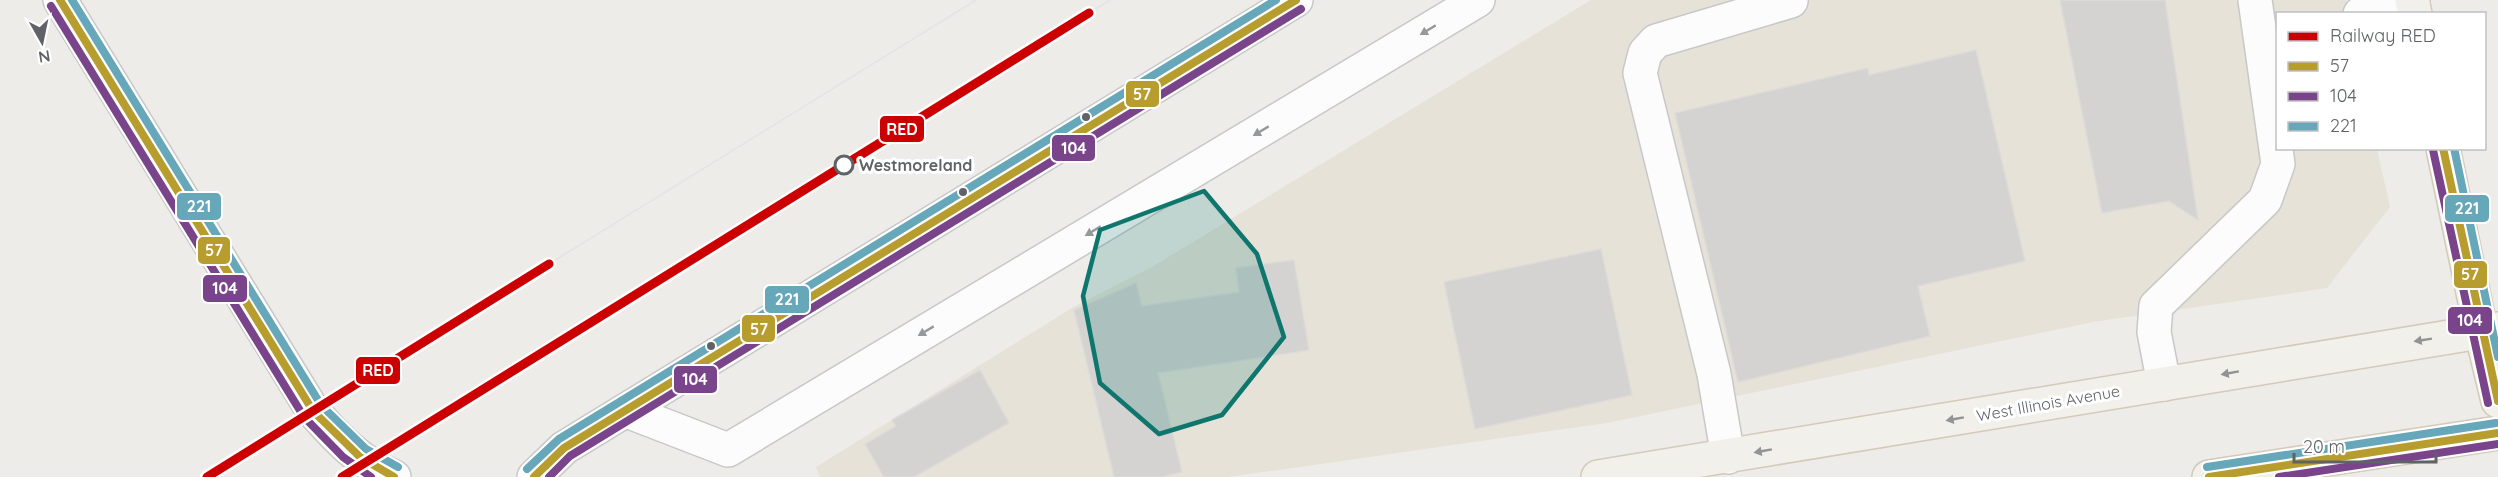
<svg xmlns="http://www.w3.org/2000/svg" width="2498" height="477" font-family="Quicksand,sans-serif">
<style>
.commercial{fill:#e6e2d8}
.building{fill:#d4d3d2;stroke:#dcdbd8;stroke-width:1.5}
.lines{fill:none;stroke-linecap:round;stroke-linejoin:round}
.minor-casing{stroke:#c8c8c8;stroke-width:36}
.major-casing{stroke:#d3caba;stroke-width:36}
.minor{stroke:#fcfcfc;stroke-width:33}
.major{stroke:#f2f0ea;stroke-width:33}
.tram{stroke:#e3e4e3;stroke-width:1.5}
.bus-1-casing{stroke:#fff;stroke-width:12}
.bus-2-casing{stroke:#fff;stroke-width:12}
.bus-3-casing{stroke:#fff;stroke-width:12}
.bus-1{stroke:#b79c2e;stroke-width:8}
.bus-2{stroke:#794489;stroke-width:8}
.bus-3{stroke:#67a7ba;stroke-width:8}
.rail-1-casing{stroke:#fff;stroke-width:14}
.rail-1{stroke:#c00;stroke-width:9}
.oneway{fill:#96989a}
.oneway2{fill:#929494}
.marked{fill:#0f766e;fill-opacity:0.2;stroke:#0f766e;stroke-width:4.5;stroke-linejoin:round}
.bus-dot{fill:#5f6266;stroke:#fff;stroke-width:2}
.stop-dot{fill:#fff;stroke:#5f6266;stroke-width:3}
.labels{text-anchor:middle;stroke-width:6;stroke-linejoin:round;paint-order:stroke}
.stop-label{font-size:16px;font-weight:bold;fill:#5f6266;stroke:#fff;text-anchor:start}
.street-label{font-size:16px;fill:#5f6266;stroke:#fff}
.line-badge{stroke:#fff;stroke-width:2}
.badge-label{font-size:16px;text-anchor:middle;font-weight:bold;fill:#fff}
</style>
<rect width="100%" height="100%" fill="#edece9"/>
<path class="commercial" d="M1591,0H2346L2348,13L2278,14V148L2377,149L2390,207L2327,288L2093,322L1607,423L1229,477H820L816,467L1075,306L1152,267Z"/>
<g class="building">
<path d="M2060,0H2165L2198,220L2169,201L2102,213Z"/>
<path d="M1976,50L2025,261L1918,286L1930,336L1738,382L1675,113L1868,68L1869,75Z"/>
<path d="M1601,249L1632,395L1475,429L1444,282Z"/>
<path d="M1294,260L1309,350L1158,373L1182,472L1162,477H1114L1074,310L1136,283L1142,306L1239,292L1236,268Z"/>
<path d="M980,370L1009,423L914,477H884L865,444L896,426L892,420Z"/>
</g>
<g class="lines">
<defs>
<g id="minor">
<path d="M60,0L313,411C337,438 360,463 394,477"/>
<path d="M2360,14L2413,3"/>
<path d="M2164,384L2154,332L2156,306L2265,200L2278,164L2255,0"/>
<path d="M627,411L728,450L1478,0"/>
<path d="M1728,457L1714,374L1640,73L1645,53L1656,41L1791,1"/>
<path d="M534,477L564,448L1296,0"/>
</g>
<g id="major">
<path d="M2412,0L2415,14"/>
<path d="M2443,148L2481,331L2498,401"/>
<path d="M1598,477L2498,329"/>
<path d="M2209,477L2498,433"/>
</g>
</defs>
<use href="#minor" class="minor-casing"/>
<use href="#major" class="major-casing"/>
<use href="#minor" class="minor"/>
<use href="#major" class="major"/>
<g class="tram">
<path d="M1089,13L1110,0"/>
<path d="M549,264L976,0"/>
</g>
<defs>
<g id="bus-1">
<path d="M60,0L313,411L360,457L394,477"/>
<path d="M2443,148L2498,401"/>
<path d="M534,477L564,448L1296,0"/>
<path d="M2209,477L2498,433"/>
</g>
<g id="bus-2">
<path d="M51,6L304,417L343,457L371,477"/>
<path d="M2433,150L2488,403"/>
<path d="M549,477L570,456L1301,9"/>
<path d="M2279,477L2498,444"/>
</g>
<g id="bus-3">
<path d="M72,0L321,405L366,449L398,467"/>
<path d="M2454,148L2498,357"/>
<path d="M2207,467L2496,423"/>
<path d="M527,469L559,439L1276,0"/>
</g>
</defs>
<use href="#bus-1" class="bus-1-casing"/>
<use href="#bus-2" class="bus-2-casing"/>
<use href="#bus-3" class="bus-3-casing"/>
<use href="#bus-1" class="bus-1"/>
<use href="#bus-2" class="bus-2"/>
<use href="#bus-3" class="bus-3"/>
<defs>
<g id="rail-1">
<path d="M207,477L549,264"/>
<path d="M342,477L1089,13"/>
</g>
</defs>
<use href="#rail-1" class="rail-1-casing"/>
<use href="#rail-1" class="rail-1"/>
</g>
<defs><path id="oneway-solid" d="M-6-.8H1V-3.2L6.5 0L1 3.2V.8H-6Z" transform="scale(1.5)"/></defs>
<g class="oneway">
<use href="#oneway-solid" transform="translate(1428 30) rotate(149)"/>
<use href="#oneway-solid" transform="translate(1261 131) rotate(149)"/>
<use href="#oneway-solid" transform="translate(1093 231) rotate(149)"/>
<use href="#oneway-solid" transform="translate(926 331) rotate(149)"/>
</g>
<g class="oneway2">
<use href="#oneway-solid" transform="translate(2423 340) rotate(171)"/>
<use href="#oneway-solid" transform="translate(2230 373) rotate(170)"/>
<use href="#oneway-solid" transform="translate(1955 419) rotate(170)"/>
<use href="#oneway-solid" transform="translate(1763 451) rotate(170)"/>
</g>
<path class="marked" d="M1204,191L1257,254L1284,337L1222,415L1159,434L1100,383L1083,296L1100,230Z"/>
<g class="bus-dot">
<circle cx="1086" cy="117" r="5"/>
<circle cx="963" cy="192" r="5"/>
<circle cx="711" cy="346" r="5"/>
</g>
<circle class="stop-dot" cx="844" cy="165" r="9"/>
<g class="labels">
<g class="stop-label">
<text x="859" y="171">Westmoreland</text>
</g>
<g class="street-label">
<text transform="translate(2048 403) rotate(-10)" y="6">West Illinois Avenue</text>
</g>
</g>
<g class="line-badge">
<rect x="1125" y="80" width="35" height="28" rx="6" fill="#b79c2e"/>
<rect x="879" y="115" width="46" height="28" rx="6" fill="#c00"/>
<rect x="1051" y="134" width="45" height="28" rx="6" fill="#794489"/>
<rect x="176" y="192" width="46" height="29" rx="6" fill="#67a7ba"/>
<rect x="2444" y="194" width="46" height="29" rx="6" fill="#67a7ba"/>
<rect x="197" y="236" width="34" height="29" rx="6" fill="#b79c2e"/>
<rect x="2453" y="260" width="35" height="29" rx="6" fill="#b79c2e"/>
<rect x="202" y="274" width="46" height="29" rx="6" fill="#794489"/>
<rect x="764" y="285" width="46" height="29" rx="6" fill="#67a7ba"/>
<rect x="2447" y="306" width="46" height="29" rx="6" fill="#794489"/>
<rect x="741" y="314" width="35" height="29" rx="6" fill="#b79c2e"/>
<rect x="355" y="356" width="46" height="29" rx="6" fill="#c00"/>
<rect x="673" y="365" width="45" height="29" rx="6" fill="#794489"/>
</g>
<g class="badge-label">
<text x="1142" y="100">57</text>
<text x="902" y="135">RED</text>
<text x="1074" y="154">104</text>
<text x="199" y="212">221</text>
<text x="2467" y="214">221</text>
<text x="214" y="256">57</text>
<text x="2470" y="280">57</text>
<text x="225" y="294">104</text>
<text x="787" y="305">221</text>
<text x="2470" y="326">104</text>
<text x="759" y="335">57</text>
<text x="378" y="376">RED</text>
<text x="695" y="385">104</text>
</g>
<rect x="2276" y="12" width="210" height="138" fill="#ffffff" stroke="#bfc0c2" stroke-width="1.5"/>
<rect x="2288" y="32" width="30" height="9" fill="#cc0000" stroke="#bfc0c2" stroke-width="1.5"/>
<text x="2330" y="42" font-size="18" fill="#5f6266">Railway RED</text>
<rect x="2288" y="62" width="30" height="9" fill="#b79c2e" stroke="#bfc0c2" stroke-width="1.5"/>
<text x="2330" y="72" font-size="18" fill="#5f6266">57</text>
<rect x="2288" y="92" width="30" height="9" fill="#794489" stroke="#bfc0c2" stroke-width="1.5"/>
<text x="2330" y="102" font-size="18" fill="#5f6266">104</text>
<rect x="2288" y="122" width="30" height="9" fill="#67a7ba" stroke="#bfc0c2" stroke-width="1.5"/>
<text x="2330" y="132" font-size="18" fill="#5f6266">221</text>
<g transform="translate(42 42) rotate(171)" stroke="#ffffff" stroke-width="4.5" paint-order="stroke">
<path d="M0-4.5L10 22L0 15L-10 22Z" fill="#5f6266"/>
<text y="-9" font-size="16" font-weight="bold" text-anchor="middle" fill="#5f6266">N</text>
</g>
<path d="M2294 453v9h142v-9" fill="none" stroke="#5f6266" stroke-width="3"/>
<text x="2303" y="453" font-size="18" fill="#5f6266" stroke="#ffffff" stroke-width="4.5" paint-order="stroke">20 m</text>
</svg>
